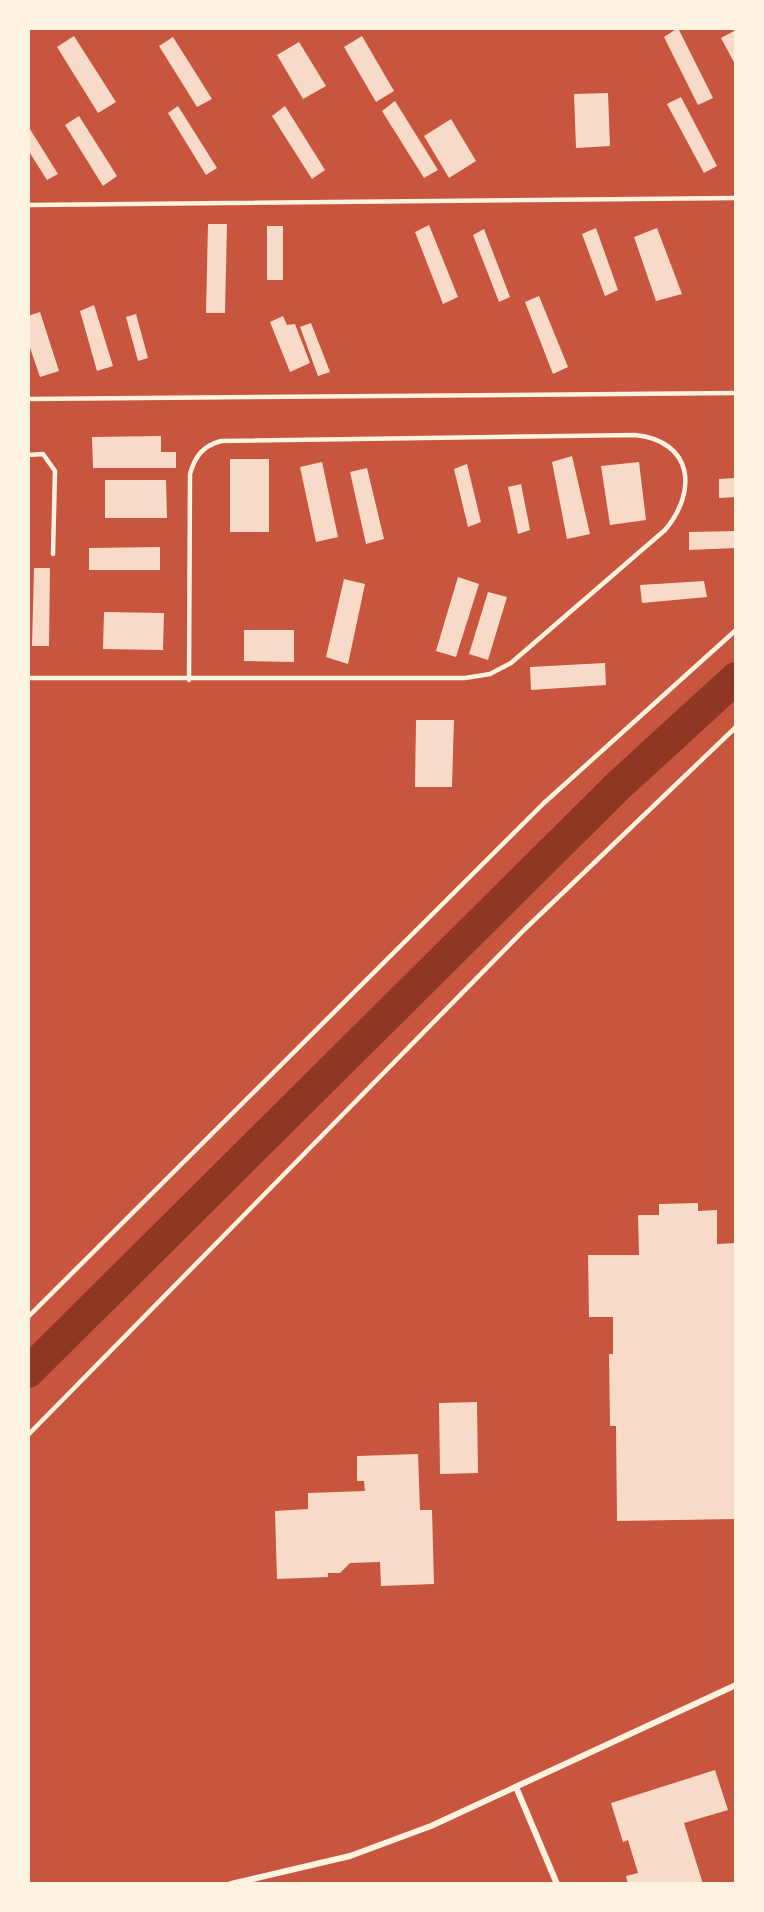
<svg xmlns="http://www.w3.org/2000/svg" width="764" height="1912" font-family="'Noto Sans',sans-serif">
<style>
.lines{fill:none;stroke-linecap:round;stroke-linejoin:round}
.canal{stroke:#8f3625;stroke-width:32}
.building{fill:#f7dbc8}
.service{stroke:#fff3e0;stroke-width:4.5}
.minor{stroke:#fff3e0;stroke-width:6}
</style>
<rect width="100%" height="100%" fill="#c8553d"/>
<g class="lines">
<path class="canal" d="M28,1372L618,786L736,678"/>
</g>
<g class="building">
<path d="M678,28L713,98L698,105L664,37Z"/>
<path d="M734,31L736,34V66L721,38Z"/>
<path d="M74,36L116,102L98,113L57,47Z"/>
<path d="M362,36L394,91L376,102L344,47Z"/>
<path d="M173,37L212,99L197,107L159,46Z"/>
<path d="M299,42L326,86L303,99L277,55Z"/>
<path d="M608,93L610,146L576,148L574,94Z"/>
<path d="M681,97L717,166L704,173L667,104Z"/>
<path d="M395,101L438,170L424,178L382,111Z"/>
<path d="M178,106L217,168L206,175L168,113Z"/>
<path d="M285,106L325,170L312,179L272,116Z"/>
<path d="M79,116L117,176L103,186L65,125Z"/>
<path d="M451,119L476,161L449,178L424,136Z"/>
<path d="M28,126L58,174L47,180L28,150Z"/>
<path d="M208,224H227L225,313H206Z"/>
<path d="M429,225L458,297L443,304L415,232Z"/>
<rect x="267" y="226" width="16" height="54"/>
<path d="M596,228L618,290L605,296L582,234Z"/>
<path d="M657,228L682,294L656,301L634,237Z"/>
<path d="M484,229L510,297L499,302L473,235Z"/>
<path d="M539,296L568,367L553,374L525,302Z"/>
<path d="M94,305L113,366L97,371L80,311Z"/>
<path d="M40,312L59,371L40,377L28,342V316Z"/>
<path d="M136,314L148,358L138,361L126,317Z"/>
<path d="M283,316L287,325L295,324L310,363L290,372L270,322Z"/>
<path d="M311,323L330,372L318,376L300,327Z"/>
<path d="M161,436V452H176V468H93L92,437Z"/>
<path d="M572,456L590,534L567,539L552,462Z"/>
<rect x="230" y="459" width="39" height="73"/>
<path d="M322,462L338,537L316,542L300,467Z"/>
<path d="M639,462L646,520L610,525L601,466Z"/>
<path d="M467,464L481,522L468,527L454,469Z"/>
<path d="M367,468L384,539L366,544L350,472Z"/>
<path d="M736,478V497L719,498V479Z"/>
<path d="M105,480H166L167,518H105Z"/>
<path d="M521,484L530,530L518,534L508,487Z"/>
<path d="M736,531V548L689,550V532Z"/>
<path d="M160,547V570H89V548Z"/>
<path d="M34,568H50L49,646H32Z"/>
<path d="M458,577L479,584L456,657L436,651Z"/>
<path d="M344,579L365,584L348,664L326,657Z"/>
<path d="M704,581L707,597L642,603L640,585Z"/>
<path d="M488,592L507,597L488,660L469,654Z"/>
<path d="M104,612L164,613L163,650L103,649Z"/>
<path d="M244,630H294V662L244,661Z"/>
<path d="M605,663L606,685L531,690L530,667Z"/>
<path d="M416,720H454L452,787H415Z"/>
<path d="M698,1203V1211L717,1210V1244L736,1243V1519L617,1521L616,1426H610L609,1354H613V1317H589L588,1255H639L638,1215H659V1204Z"/>
<path d="M477,1402L478,1473L440,1474L439,1403Z"/>
<path d="M418,1454L420,1510H432L434,1584L381,1586L380,1562L350,1563L340,1573H328V1577L277,1579L275,1511L308,1509V1493L365,1491L364,1481H357V1456Z"/>
<path d="M715,1770L728,1810L684,1823L703,1884H628L626,1876L638,1873L628,1840L623,1842L611,1803Z"/>
</g>
<g class="lines">
<g class="service">
<path d="M28,205L736,198"/>
<path d="M28,399L736,393"/>
<path d="M28,455L43,454L55,471L53,554"/>
<path d="M28,678H465L490,674L511,663L665,530C698,491 693,441 635,435L221,441C203,446 195,456 190,474L189,680"/>
<path d="M28,1317L544,803L736,630"/>
<path d="M28,1435L525,929L736,727"/>
</g>
<g class="minor">
<path d="M516,1787L557,1884"/>
<path d="M231,1884L350,1856L431,1826L736,1685"/>
</g>
</g>
<rect width="764" height="1912" fill="none" stroke="#fff3e0" stroke-width="60"/>
</svg>
